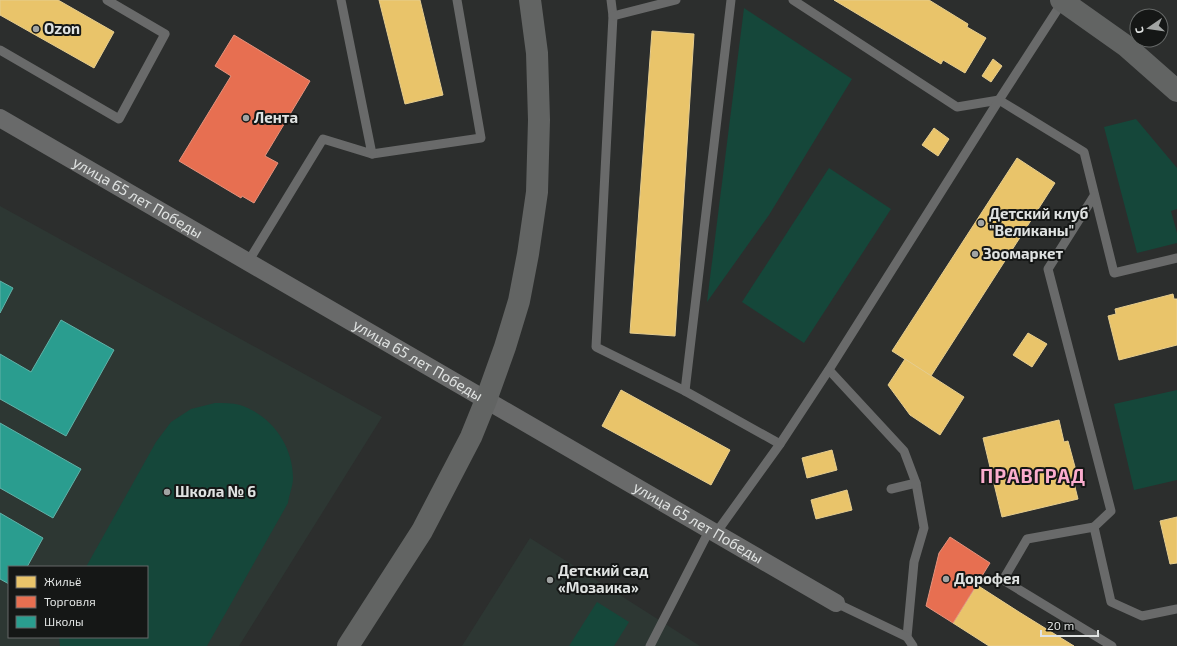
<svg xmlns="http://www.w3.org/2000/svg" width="1177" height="646" font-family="'Exo 2',sans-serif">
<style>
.built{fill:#2d3733;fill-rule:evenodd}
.green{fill:#15473a}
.homes{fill:#e9c46a;stroke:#e6cd8e}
.shops{fill:#e76f51;stroke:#e5927c}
.schools{fill:#2a9d8f;stroke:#61b2a8}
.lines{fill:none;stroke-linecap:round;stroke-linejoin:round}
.lane{stroke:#696a6a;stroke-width:9}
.street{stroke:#696a6a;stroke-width:18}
.secondary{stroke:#626463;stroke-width:22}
.poi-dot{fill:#a1a4a3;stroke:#151716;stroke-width:1.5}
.labels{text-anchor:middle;stroke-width:4;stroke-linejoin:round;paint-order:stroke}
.poi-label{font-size:15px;font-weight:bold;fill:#e0e3e2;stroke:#151716;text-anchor:start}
.street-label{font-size:15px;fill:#e0e3e2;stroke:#151716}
.district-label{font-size:19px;font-weight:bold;letter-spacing:1px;fill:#fbadce;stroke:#151716}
</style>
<rect width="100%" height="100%" fill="#2c2e2d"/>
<g class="built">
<path d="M0,206L382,417L239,646H0ZM9,567H147V637H9Z"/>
<path d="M530,538L700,646H462Z"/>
</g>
<g class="green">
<path d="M744,8L852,79L769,215L707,302Z"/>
<path d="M1136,119L1177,168V209L1171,211L1177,233V243L1137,253L1104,127Z"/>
<path d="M829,168L891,209L804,343L742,302Z"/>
<path d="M1177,390V480L1134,490L1114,404Z"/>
<path d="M215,403C223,403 232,403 240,405C271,415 293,445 293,478C293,486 289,495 288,503L207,646H60L59,637H147V567H86L156,442L171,422L191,409Z"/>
<path d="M597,602L629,622L614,646H569Z"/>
</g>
<g class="homes">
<path d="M0,0H58L114,32L94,68L0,15Z"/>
<path d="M379,0H420L443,95L405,104Z"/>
<path d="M834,0H929L968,24L967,27L986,38L965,73L943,60L941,64Z"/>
<path d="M652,31L694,34L675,336L630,333Z"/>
<path d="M993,59L1002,66L991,82L982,76Z"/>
<path d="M934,128L949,139L938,156L922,145Z"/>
<path d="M1017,158L1055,183L931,376L892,351Z"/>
<path d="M1173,294L1174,299H1177V345L1119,360L1108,316L1116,314L1115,309Z"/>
<path d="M1028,333L1047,344L1032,367L1013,355Z"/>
<path d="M905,359L964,397L940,435L910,415L888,385Z"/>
<path d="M621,390L730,450L711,485L602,426Z"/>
<path d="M1059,420L1064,442L1068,441L1078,478L1073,479L1078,499L1002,517L983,438Z"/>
<path d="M832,450L837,470L807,478L802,458Z"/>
<path d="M847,490L852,510L816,519L811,500Z"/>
<path d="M1177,517V563L1170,564L1160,521Z"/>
<path d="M977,585L1019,612L1074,646H989L953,623Z"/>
</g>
<g class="shops">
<path d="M234,35L310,81L265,156L278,163L254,203L242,196L241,198L179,161L231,76L215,66Z"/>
<path d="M950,537L990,563L953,623L926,606L939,553Z"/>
</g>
<g class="schools">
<path d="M0,281L13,288L0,313Z"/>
<path d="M61,320L114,350L66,436L0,399V354L31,372Z"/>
<path d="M0,423L81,469L53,518L0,488Z"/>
<path d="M0,513L43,538L27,567H9V584L0,579Z"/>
</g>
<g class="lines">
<g class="lane">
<path d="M611,0L613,16L596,347L685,391L780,444"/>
<path d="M793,0L957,107L999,100L1084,152L1114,273L1177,258"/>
<path d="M613,16L676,0"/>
<path d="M0,50L119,119L165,34L107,0"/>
<path d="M372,154L481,138L457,0"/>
<path d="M1094,196L1048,269L1111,511L1094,527L1027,539L1003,580L1112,646"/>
<path d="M248,262L323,139L372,154L341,0"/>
<path d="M829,370L904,451L916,483L924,528L914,562L907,637L913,646"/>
<path d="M685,391L731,0"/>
<path d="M891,489L916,483"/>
<path d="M1094,527L1111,602L1142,616L1177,609"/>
<path d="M716,533L780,444L830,368L999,100L1063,1"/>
<path d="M836,603L907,637"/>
<path d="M650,646L710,529"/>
</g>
<path class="street" id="s1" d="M0,118L836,603"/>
<g class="secondary">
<path d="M1061,0L1126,46L1177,91"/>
<path d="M348,646L422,531L471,437L486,400L505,347L519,301L528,254L537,192L539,120L537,53L530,0"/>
</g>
</g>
<g class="poi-dot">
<circle cx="36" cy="29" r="4"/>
<circle cx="246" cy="118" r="4"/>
<circle cx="981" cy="223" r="4"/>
<circle cx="975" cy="254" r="4"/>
<circle cx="167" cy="492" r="4"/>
<circle cx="946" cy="579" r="4"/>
<circle cx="550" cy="580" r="4"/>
</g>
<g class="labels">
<g class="poi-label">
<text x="44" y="34">Ozon</text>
<text x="254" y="123">Лента</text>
<text x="989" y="219">Детский клуб<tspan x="989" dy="17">"Великаны"</tspan></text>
<text x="983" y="259">Зоомаркет</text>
<text x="175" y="497">Школа № 6</text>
<text x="558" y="576">Детский сад<tspan x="558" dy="17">«Мозаика»</tspan></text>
<text x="954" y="584">Дорофея</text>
</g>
<g class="street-label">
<text dy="5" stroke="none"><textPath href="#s1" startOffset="159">улица 65 лет Победы</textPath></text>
<text dy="5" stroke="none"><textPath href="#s1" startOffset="483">улица 65 лет Победы</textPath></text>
<text dy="5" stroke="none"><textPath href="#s1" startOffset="807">улица 65 лет Победы</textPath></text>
</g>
<g class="district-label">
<text x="1033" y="483">ПРАВГРАД</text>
</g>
</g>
<rect x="8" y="566" width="140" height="72" fill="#151716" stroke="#666968"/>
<rect x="16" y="576" width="20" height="12" fill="#e9c46a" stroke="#666968"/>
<text x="44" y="586" font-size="12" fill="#e0e3e2">Жильё</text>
<rect x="16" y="596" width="20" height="12" fill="#e76f51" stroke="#666968"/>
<text x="44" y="606" font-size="12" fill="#e0e3e2">Торговля</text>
<rect x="16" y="616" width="20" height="12" fill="#2a9d8f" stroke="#666968"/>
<text x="44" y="626" font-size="12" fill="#e0e3e2">Школы</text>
<g transform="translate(1149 28) rotate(257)"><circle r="19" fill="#151716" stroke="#666968"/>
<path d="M0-3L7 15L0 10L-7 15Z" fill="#a1a4a3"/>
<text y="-6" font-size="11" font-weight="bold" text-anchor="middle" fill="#e0e3e2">С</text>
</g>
<path d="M1041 630v6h57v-6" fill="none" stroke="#e0e3e2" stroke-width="2"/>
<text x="1047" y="630" font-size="12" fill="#e0e3e2" stroke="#151716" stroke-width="3" paint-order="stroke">20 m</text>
</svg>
